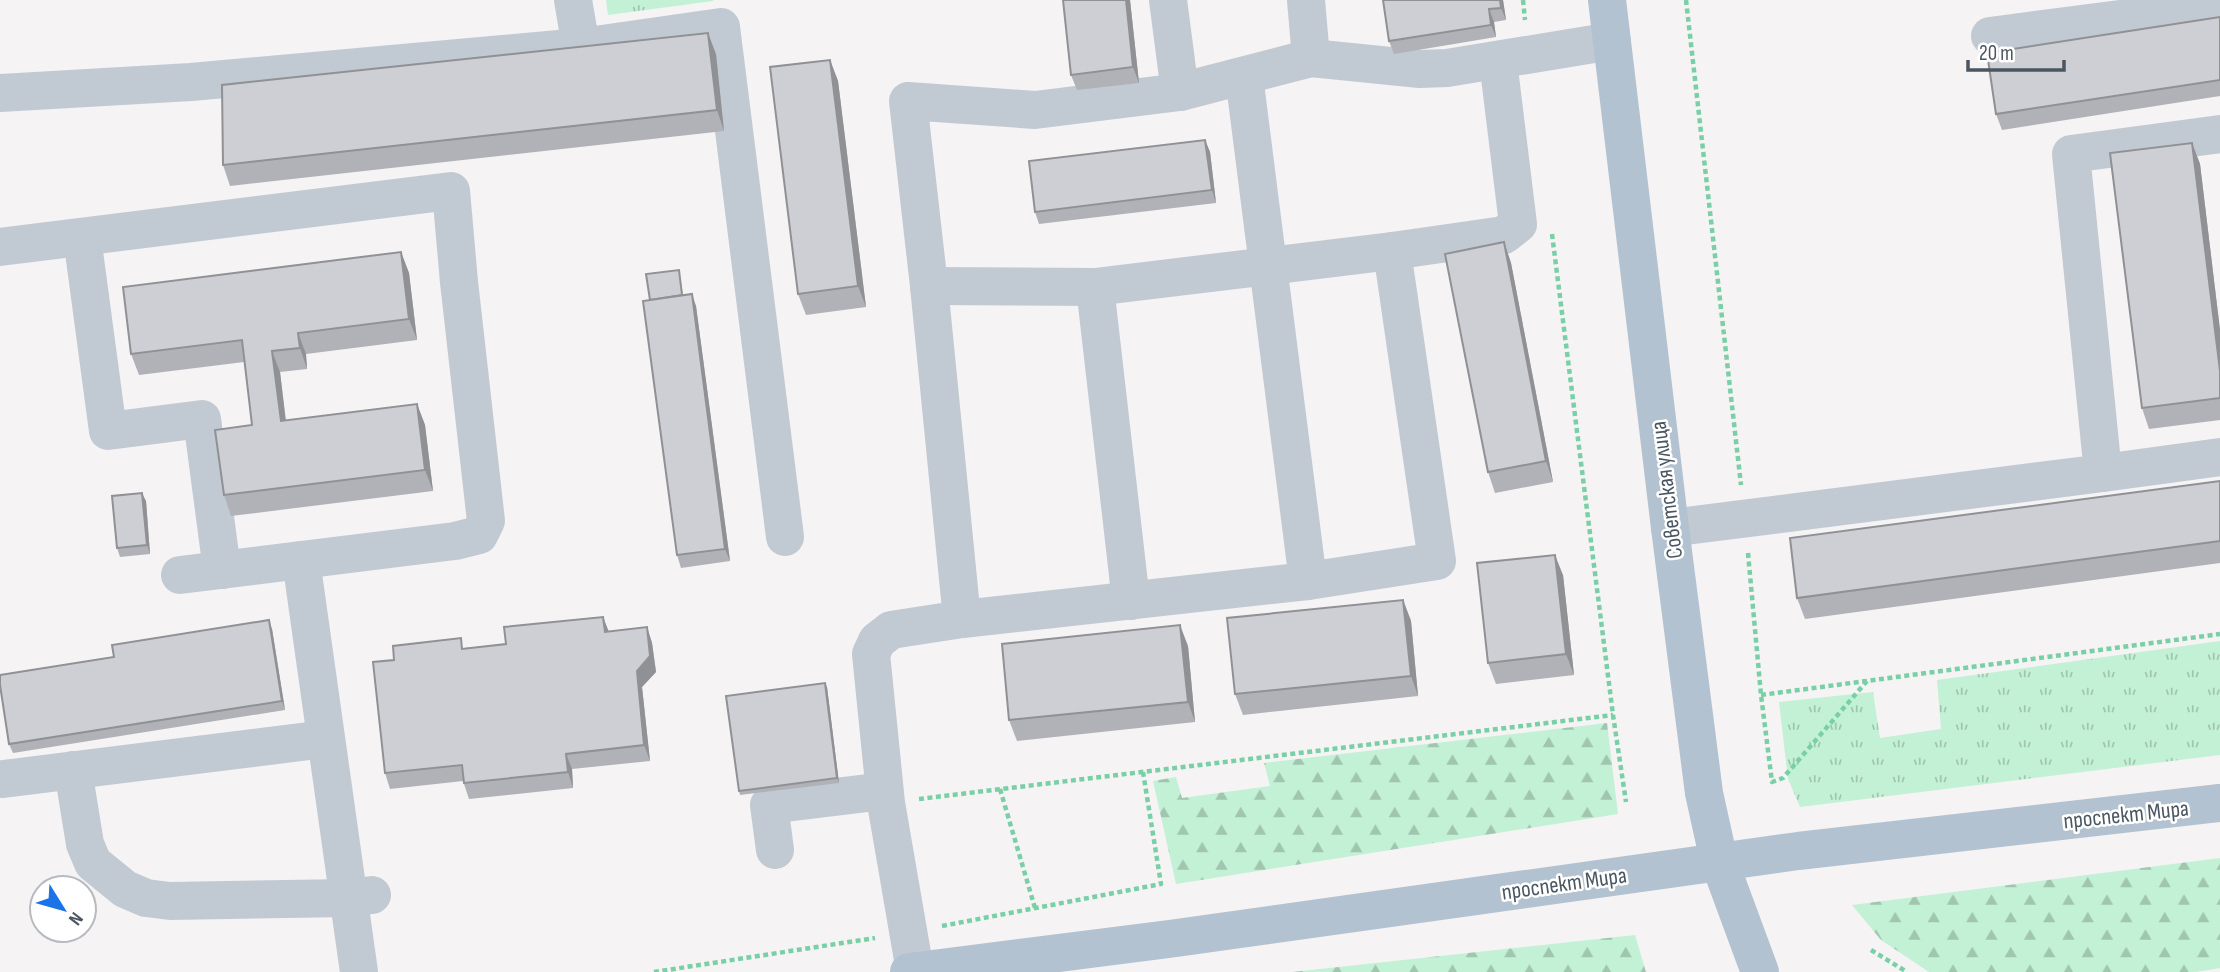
<svg xmlns="http://www.w3.org/2000/svg" width="2220" height="972" font-family="'Sofia Sans Condensed',sans-serif">
<style>
.grass{fill:url(#grass-tufts)}
.forest{fill:url(#forest-firs)}
.lines{fill:none;stroke-linecap:round;stroke-linejoin:round}
.path{stroke:#7ad0a6;stroke-width:4.5;stroke-dasharray:5 3.5;stroke-linecap:butt}
.minor{stroke:#c1cad2;stroke-width:38}
.major{stroke:#b3c2d1;stroke-width:38}
.wall{fill:#b0b2b7}
.shaded-wall{fill:#909195}
.building{fill:#cdcfd5;stroke:#909195;stroke-width:2}
.labels{text-anchor:middle;stroke-width:5;stroke-linejoin:round;paint-order:stroke}
.street-label{font-size:23px;fill:#4a5661;stroke:#fff}
</style>
<defs>
<pattern id="grass-tufts" width="24" height="20" patternUnits="userSpaceOnUse" patternTransform="scale(1.75)"><rect width="24" height="20" fill="#c3f1d5"/><path d="M3 7l-1-3M5 7V3M7 7l1-3M15 17l-1-3M17 17v-4M19 17l1-3" fill="none" stroke="#a0c6b0"/></pattern>
<pattern id="forest-firs" width="22" height="20" patternUnits="userSpaceOnUse" patternTransform="scale(1.75)"><rect width="22" height="20" fill="#c3f1d5"/><path d="M5 1l3.5 6h-7zM16 11l3.5 6h-7z" fill="#a0c6b0"/></pattern>
</defs>
<rect width="100%" height="100%" fill="#f5f3f3"/>
<g class="grass">
<path d="M606,0H713V1L608,15Z"/>
<path d="M2220,641V755L1800,807L1788,779L1779,702L1873,692L1880,738L1941,729L1937,680Z"/>
</g>
<g class="forest">
<path d="M1607,723L1618,814L1176,884L1153,781L1176,777L1182,798L1270,786L1264,763Z"/>
<path d="M2220,858V968L2196,972H1929L1881,940L1852,905Z"/>
<path d="M1635,935L1646,972H1292Z"/>
</g>
<g class="lines">
<g class="path">
<path d="M1523,0L1525,20"/>
<path d="M1686,0L1741,485"/>
<path d="M1552,234L1613,715L1626,802"/>
<path d="M1748,553L1761,695L1772,782L1783,778L1867,681"/>
<path d="M1761,695L2220,634"/>
<path d="M1000,789L1035,908"/>
<path d="M919,799L1613,715"/>
<path d="M942,926L1161,884L1143,772"/>
<path d="M1871,950L1907,972"/>
<path d="M654,972L875,938"/>
</g>
<g class="minor">
<path d="M573,0L581,47"/>
<path d="M1168,0L1180,92"/>
<path d="M1306,0L1311,58"/>
<path d="M1990,36L2220,6"/>
<path d="M1244,76L1308,581"/>
<path d="M0,93L191,82L581,47L721,27L785,537"/>
<path d="M82,237L108,431L202,419L222,570"/>
<path d="M0,247L451,191L459,282L486,521L479,535L455,541L180,575"/>
<path d="M929,286L1095,287L1392,251L1504,235L1518,224L1498,61"/>
<path d="M1095,287L1131,601"/>
<path d="M2103,473L2220,457"/>
<path d="M1670,528L2103,473L2071,154L2220,134"/>
<path d="M301,560L359,972"/>
<path d="M962,619L1308,581L1437,561L1392,251"/>
<path d="M73,770L85,844L93,863L125,889L146,898L170,901L349,898L372,895"/>
<path d="M3,779L325,739"/>
<path d="M775,850L769,805L884,791"/>
<path d="M915,971L886,803L871,654L877,641L891,630L962,619L929,286L908,101L1035,110L1180,92L1311,58L1420,69L1447,68L1612,41"/>
</g>
<g class="major">
<path d="M1607,0L1670,528L1704,793L1719,861L1760,972"/>
<path d="M909,972L1169,939L1798,851L2220,803"/>
</g>
</g>
<g class="wall">
<path d="M1063,0H1130L1139,83L1077,90L1071,75Z"/>
<path d="M1503,0L1506,20L1494,22L1496,37L1394,54L1389,41Z"/>
<path d="M2220,17V96L2002,130L1996,114Z"/>
<path d="M716,54L724,131L230,186L223,165Z"/>
<path d="M830,60L838,81L866,307L806,315L798,294Z"/>
<path d="M1205,140L1210,152L1216,203L1039,224L1035,212Z"/>
<path d="M2192,143L2200,164L2220,330V420L2149,429L2142,408Z"/>
<path d="M1504,242L1511,263L1553,482L1495,493L1488,472Z"/>
<path d="M401,252L409,273L417,340L306,354L307,369L280,372L286,420L417,404L425,425L433,491L231,516L224,495L252,425L244,362L139,375L131,354Z"/>
<path d="M679,270L683,295L696,306L730,561L681,568L677,555L650,300Z"/>
<path d="M2220,481V563L1805,619L1797,598Z"/>
<path d="M146,501L150,554L120,557L117,548Z"/>
<path d="M1563,575L1574,675L1496,684L1488,663Z"/>
<path d="M1403,600L1411,621L1418,696L1243,715L1235,694Z"/>
<path d="M603,617L608,631L647,627L652,643L656,672L642,687L650,761L572,769L573,788L469,799L463,781L390,789L385,773L394,660L464,648L506,644Z"/>
<path d="M272,629L285,710L13,753L9,744L114,657Z"/>
<path d="M1188,646L1195,722L1017,741L1009,720Z"/>
<path d="M827,687L839,783L740,795L739,791Z"/>
</g>
<g class="shaded-wall">
<path d="M1126,0H1130L1139,83L1133,67Z"/>
<path d="M1500,0H1503L1506,20L1501,8Z"/>
<path d="M1489,9L1494,22L1496,37L1491,25Z"/>
<path d="M708,33L716,54L724,131L717,110Z"/>
<path d="M830,60L838,81L866,307L858,286Z"/>
<path d="M1205,140L1210,152L1216,203L1212,190Z"/>
<path d="M2192,143L2200,164L2220,330V371Z"/>
<path d="M1504,242L1511,263L1553,482L1546,461Z"/>
<path d="M401,252L409,273L417,340L409,319Z"/>
<path d="M692,294L696,306L730,561L725,549Z"/>
<path d="M298,333L306,354L307,369L300,348Z"/>
<path d="M272,351L280,372L288,442L281,421Z"/>
<path d="M417,404L425,425L433,491L425,470Z"/>
<path d="M142,493L146,501L150,554L147,545Z"/>
<path d="M1555,555L1563,575L1574,675L1566,654Z"/>
<path d="M1403,600L1411,621L1418,696L1411,676Z"/>
<path d="M603,617L609,632H605Z"/>
<path d="M269,620L272,629L285,710L282,701Z"/>
<path d="M1180,625L1188,646L1195,722L1188,702Z"/>
<path d="M647,627L652,643L656,672L642,687L650,761L644,745L637,671Z"/>
<path d="M825,683L827,687L839,783L837,778Z"/>
<path d="M566,754L572,769L573,788L568,772Z"/>
</g>
<g class="building">
<path d="M1063,0H1126L1133,67L1071,75Z"/>
<path d="M1383,0H1500L1501,8L1489,9L1491,25L1389,41Z"/>
<path d="M2220,17V80L1996,114L1987,53Z"/>
<path d="M708,33L717,110L223,165L222,85Z"/>
<path d="M830,60L858,286L798,294L770,67Z"/>
<path d="M1205,140L1212,190L1035,212L1029,161Z"/>
<path d="M2192,143L2220,371V398L2142,408L2110,153Z"/>
<path d="M1504,242L1546,461L1488,472L1445,254Z"/>
<path d="M401,252L409,319L298,333L300,348L272,351L281,421L417,404L425,470L224,495L215,430L252,425L242,340L131,354L123,287Z"/>
<path d="M679,270L682,295L650,300L646,274Z"/>
<path d="M692,294L725,549L677,555L643,301Z"/>
<path d="M2220,481V541L1797,598L1790,538Z"/>
<path d="M142,493L147,545L117,548L112,496Z"/>
<path d="M1555,555L1566,654L1488,663L1477,563Z"/>
<path d="M1403,600L1411,676L1235,694L1227,618Z"/>
<path d="M603,617L605,632L647,627L650,656L637,671L644,745L566,754L568,772L464,783L462,765L385,773L373,662L394,660L393,646L461,638L462,649L506,644L504,627Z"/>
<path d="M269,620L282,701L9,744L0,685V675L114,657L112,645Z"/>
<path d="M1180,625L1188,702L1009,720L1002,644Z"/>
<path d="M825,683L837,778L739,791L726,696Z"/>
</g>
<g class="labels">
<g class="street-label">
<text transform="translate(1666 490) rotate(-97)" y="8">Советская улица</text>
<text transform="translate(2126 814) rotate(-6)" y="8">проспект Мира</text>
<text transform="translate(1564 883) rotate(-8)" y="8">проспект Мира</text>
</g>
</g>
<g transform="translate(63 909) rotate(127)"><circle r="33" fill="#ffffff" stroke="#b7bbc0" stroke-width="2"/>
<path d="M0-5L12 26L0 18L-12 26Z" fill="#1a73e8"/>
<text y="-10" font-size="19" font-weight="bold" text-anchor="middle" fill="#4a5661">N</text>
</g>
<path d="M1968 60v10h96v-10" fill="none" stroke="#4a5661" stroke-width="3.5"/>
<text x="1979" y="60" font-size="21" fill="#4a5661" stroke="#ffffff" stroke-width="5" paint-order="stroke">20 m</text>
</svg>
